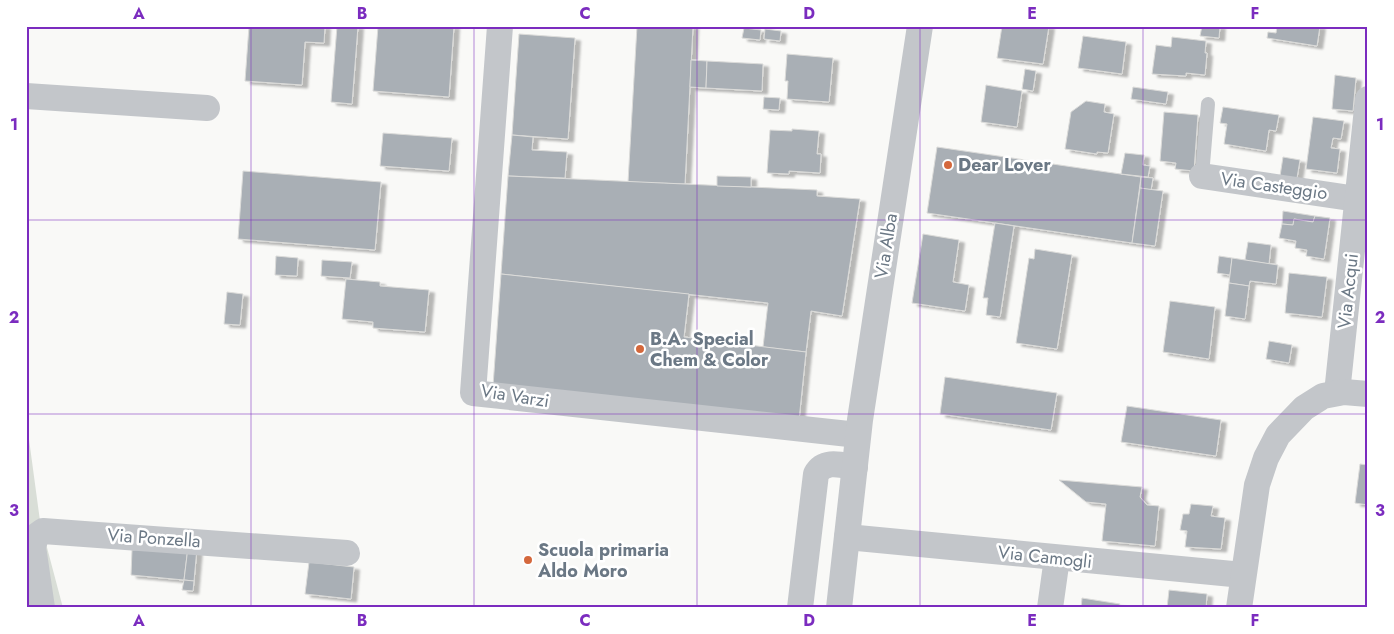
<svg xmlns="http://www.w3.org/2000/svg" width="1394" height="634" font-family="Jost,sans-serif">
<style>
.green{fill:#d9ded7}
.building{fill:#a9afb5;stroke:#dbdbd9;filter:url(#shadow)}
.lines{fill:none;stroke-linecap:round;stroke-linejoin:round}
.lane{stroke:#c3c6ca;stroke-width:14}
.street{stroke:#c3c6ca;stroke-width:26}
.grid{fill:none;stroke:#7b2cbf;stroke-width:1;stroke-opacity:0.55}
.poi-dot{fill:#d4683c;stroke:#fff;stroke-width:2}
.labels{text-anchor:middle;stroke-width:5;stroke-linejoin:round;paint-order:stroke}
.poi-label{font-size:18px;font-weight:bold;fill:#6b7885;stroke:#fff;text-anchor:start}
.street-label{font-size:18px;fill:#6b7885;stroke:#fff}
.neatline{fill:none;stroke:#7b2cbf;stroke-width:2}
.grid-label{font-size:16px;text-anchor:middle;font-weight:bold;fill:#7b2cbf}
</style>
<defs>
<filter id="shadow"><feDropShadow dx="5.5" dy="3" stdDeviation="1" flood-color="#0004"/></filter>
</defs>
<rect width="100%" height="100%" fill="#f9f9f7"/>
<path class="green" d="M26,417L40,521L63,608H26Z"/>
<g class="building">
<path d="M249,26H325L324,43L305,42L302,85L245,81Z"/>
<path d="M337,26H358L352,104L331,102Z"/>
<path d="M378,26H454L449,97L373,91Z"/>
<path d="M637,26H693L685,184L628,182Z"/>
<path d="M1002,26H1049L1043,64L997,58Z"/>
<path d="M1202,26H1220L1219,38L1200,36Z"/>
<path d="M1277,26H1320L1317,46L1267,38L1268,32L1276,33Z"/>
<path d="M744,28L761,30L760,40L742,38Z"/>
<path d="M765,29L781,31L780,41L764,39Z"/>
<path d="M519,34L575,38L568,139L512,135Z"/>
<path d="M1083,36L1126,42L1122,74L1078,68Z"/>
<path d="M1172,37L1206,41L1205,53H1207L1205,75L1186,73V76L1152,74L1156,45L1171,47Z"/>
<path d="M787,54L833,58L829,102L787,99L788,81H785Z"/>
<path d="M691,60L707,61L706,88L690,87Z"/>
<path d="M707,61L763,64L762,91L706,88Z"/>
<path d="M1025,69L1036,71L1033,91L1022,89Z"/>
<path d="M1335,75L1356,78L1353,111L1332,109Z"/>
<path d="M986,85L1022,91L1017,127L981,122Z"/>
<path d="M1133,87L1168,92L1166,104L1131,99Z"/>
<path d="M764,97L780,98L779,110L763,109Z"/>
<path d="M1086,101L1105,104L1104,112L1114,114L1108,153L1097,152V154L1065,149L1071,112Z"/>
<path d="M1223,107L1279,115L1276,131L1269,130L1266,151L1224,144L1227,124L1220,123Z"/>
<path d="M1164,112L1198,115L1194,171L1175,169L1176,163L1160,161Z"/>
<path d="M1313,117L1344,121L1341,139L1333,138L1331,148L1340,149L1337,173L1306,169Z"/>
<path d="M792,129L819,131L817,154H821L820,173L789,171V174L767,173L770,130L792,131Z"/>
<path d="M383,133L452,138L449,171L380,166Z"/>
<path d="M512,135L533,137L532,150L567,152L565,178L508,176Z"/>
<path d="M937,147L1141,177L1132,243L927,213Z"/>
<path d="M1125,153L1144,155L1143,165L1150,166L1148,177L1121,174Z"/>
<path d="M1283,157L1300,160L1297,178L1280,176Z"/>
<path d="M243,171L381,182L375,250L238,239Z"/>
<path d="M508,176L817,190V196L860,199L842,316L811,311L806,352L763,347L768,303L501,274Z"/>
<path d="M717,176L751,177V187L717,186Z"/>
<path d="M1141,177L1153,178L1151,190L1140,188Z"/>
<path d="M1140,188L1163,191L1155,246L1132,243Z"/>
<path d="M1283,211L1315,216L1313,222L1294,219L1293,225L1282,224Z"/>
<path d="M1315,216L1330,218L1324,259L1306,256L1307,250L1295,248L1296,241L1279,238L1282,224L1293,225L1294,219L1313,222Z"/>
<path d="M995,223L1014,226L1000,317L986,315L988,298H983Z"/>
<path d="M923,234L959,240L953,282L969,285L965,311L912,303Z"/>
<path d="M1248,242L1271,245L1269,264L1245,260Z"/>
<path d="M1035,249L1072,255L1057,349L1016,343L1029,258L1034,259Z"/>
<path d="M276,256L298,258L297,276L275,275Z"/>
<path d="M1219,256L1232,258L1230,275L1217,273Z"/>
<path d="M1232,258L1278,265L1276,284L1250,281L1249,286L1229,283Z"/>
<path d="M322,260L352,262L350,278L321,276Z"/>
<path d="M1289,273L1327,277L1322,317L1285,313Z"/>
<path d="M501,274L689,294L684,337L806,352L799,420L493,386Z"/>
<path d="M346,279L380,282V286L429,290L425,332L373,328V322L342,319Z"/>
<path d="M1229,283L1249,286L1245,319L1225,316Z"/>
<path d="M227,292L243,294L240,325L224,324Z"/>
<path d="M1170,301L1215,307L1209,359L1163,352Z"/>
<path d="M1269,341L1292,345L1289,363L1266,359Z"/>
<path d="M945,377L1057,393L1051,430L940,414Z"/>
<path d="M1127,406L1221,420L1216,456L1121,442Z"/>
<path d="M1360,464L1368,465V505L1355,503Z"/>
<path d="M1059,480L1142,487L1140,497L1147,505L1159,506L1155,546L1102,541L1106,504L1086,502Z"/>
<path d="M1191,504L1213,506L1211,516L1225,518L1221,549L1185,547L1187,531L1180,530L1183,514H1189Z"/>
<path d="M188,547L184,580L131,575L132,550Z"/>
<path d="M188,547L197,548L194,581L184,580Z"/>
<path d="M309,562L354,567L351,599L305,594Z"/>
<path d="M184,580L194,581L193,591L182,590Z"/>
<path d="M1169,590L1207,594L1206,608H1167Z"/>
<path d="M1082,598L1120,604L1119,608H1081Z"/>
</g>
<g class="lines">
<path class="lane" d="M1202,176L1208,104"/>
<g class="street">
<path d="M500,26L473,393L858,435"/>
<path d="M26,96L207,108"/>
<path d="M1202,176L1357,199"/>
<path d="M1337,393L1368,99"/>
<path d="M847,537L1243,575"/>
<path d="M42,608L33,547L36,536L43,531L347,553"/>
<path d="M800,608L816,474C824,459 842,465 855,467"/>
<path d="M839,608L860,420L920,26"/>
<path d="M1050,608L1057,558"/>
<path d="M1239,608L1257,485L1266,458L1278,435L1304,408L1323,396L1344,392L1368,394"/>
</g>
</g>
<path class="grid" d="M251,26V608M474,26V608M697,26V608M920,26V608M1143,26V608M26,220H1368M26,414H1368"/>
<g class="poi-dot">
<circle cx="948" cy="165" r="5"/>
<circle cx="640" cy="349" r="5"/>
<circle cx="528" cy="560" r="5"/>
</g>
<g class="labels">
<g class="poi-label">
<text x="958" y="171">Dear Lover</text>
<text x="650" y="345">B.A. Special<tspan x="650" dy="21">Chem &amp; Color</tspan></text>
<text x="538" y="556">Scuola primaria<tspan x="538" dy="21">Aldo Moro</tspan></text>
</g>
<g class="street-label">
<text transform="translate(1274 186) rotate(8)" y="6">Via Casteggio</text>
<text transform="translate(886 246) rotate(-81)" y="6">Via Alba</text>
<text transform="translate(1348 291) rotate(-84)" y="6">Via Acqui</text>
<text transform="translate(515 396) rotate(9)" y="6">Via Varzi</text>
<text transform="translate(154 538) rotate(4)" y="6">Via Ponzella</text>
<text transform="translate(1045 557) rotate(6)" y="6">Via Camogli</text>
</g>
</g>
<rect width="1394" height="634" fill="none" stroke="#ffffff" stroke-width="55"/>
<rect x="28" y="28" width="1338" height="578" class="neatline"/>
<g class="grid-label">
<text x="139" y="19">A</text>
<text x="362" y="19">B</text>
<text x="585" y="19">C</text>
<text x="809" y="19">D</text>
<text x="1032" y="19">E</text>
<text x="1255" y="19">F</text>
<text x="14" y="130">1</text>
<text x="1380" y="130">1</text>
<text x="14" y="323">2</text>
<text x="1380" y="323">2</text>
<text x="14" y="516">3</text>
<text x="1380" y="516">3</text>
<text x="139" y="626">A</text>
<text x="362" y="626">B</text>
<text x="585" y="626">C</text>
<text x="809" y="626">D</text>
<text x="1032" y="626">E</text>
<text x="1255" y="626">F</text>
</g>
</svg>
